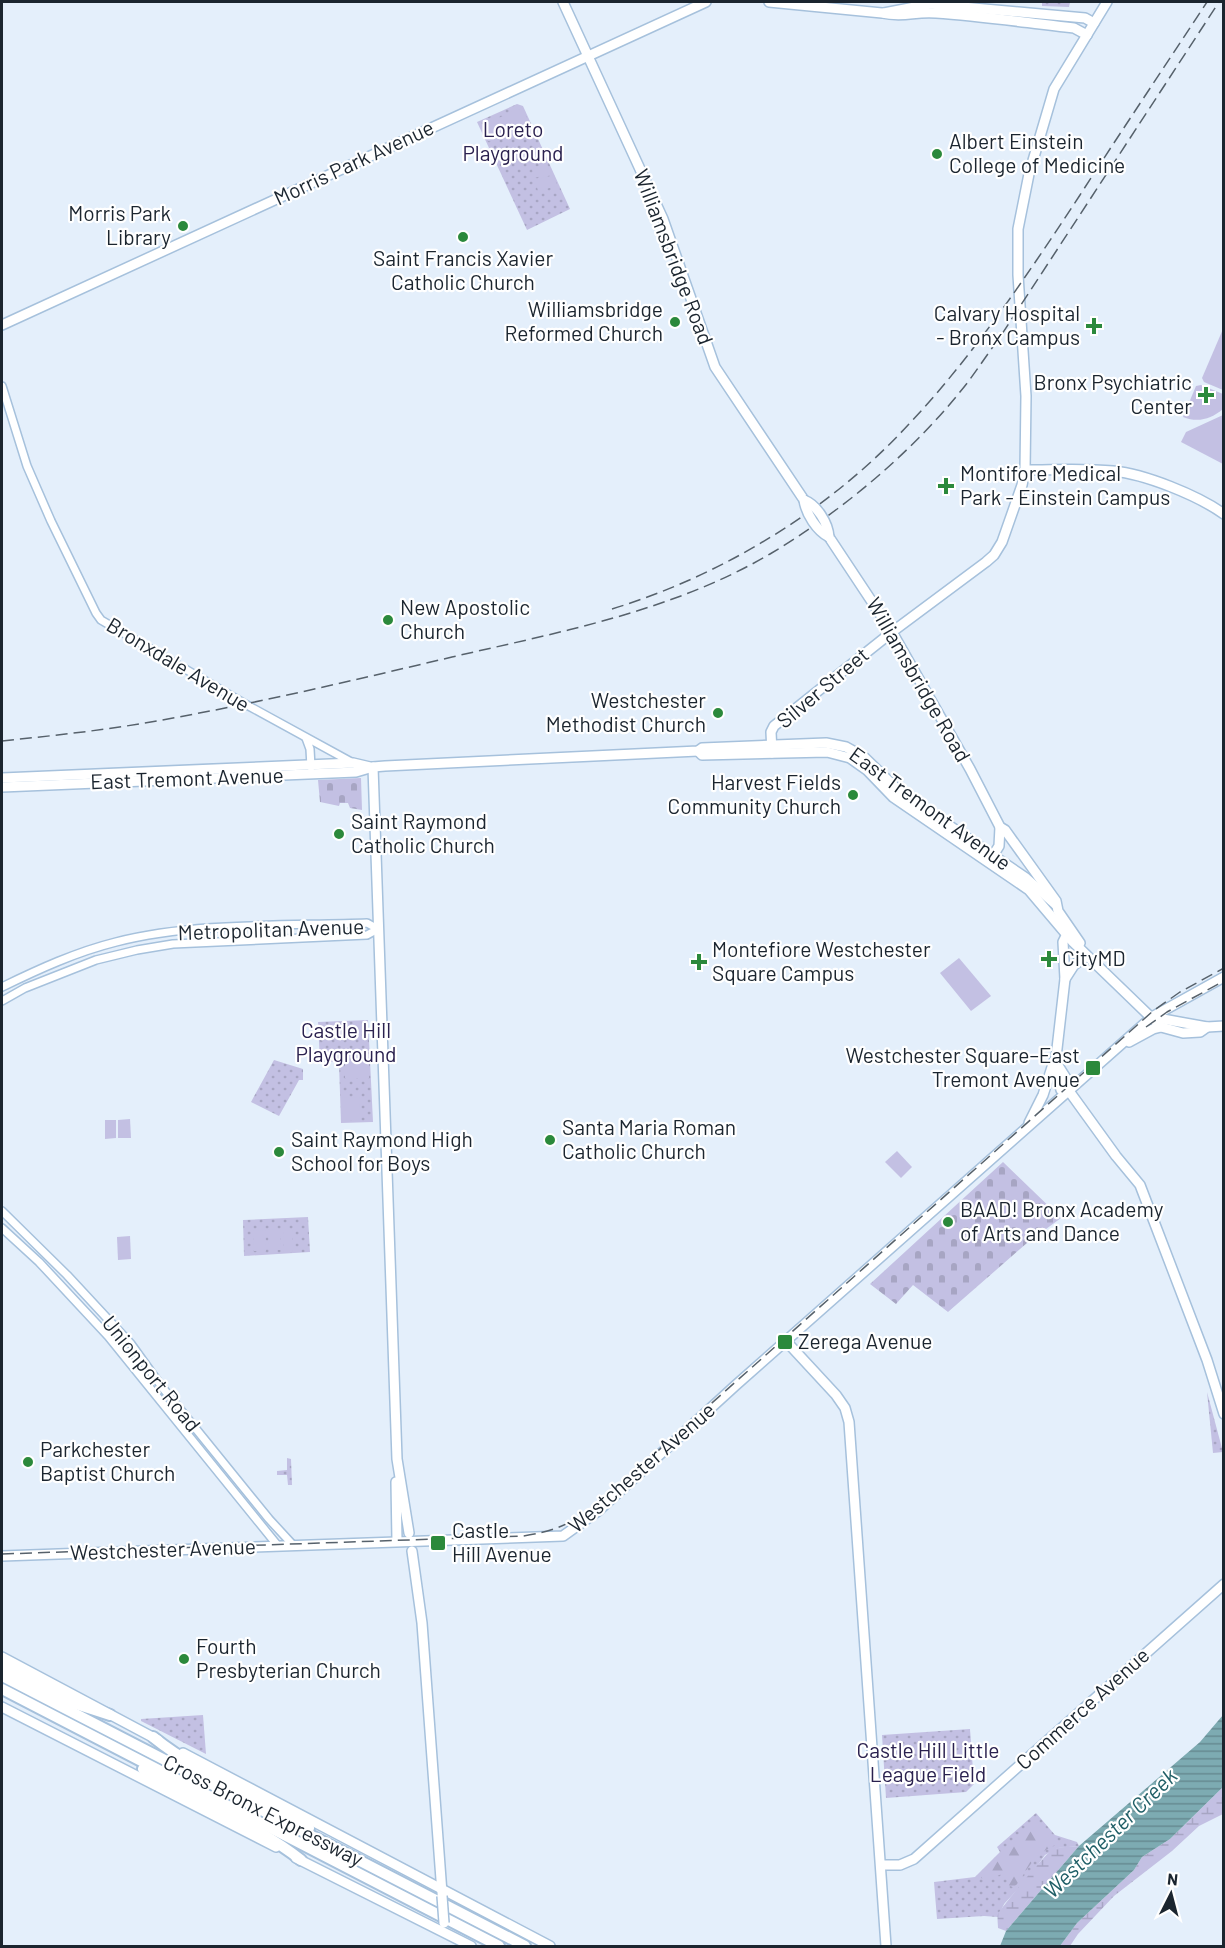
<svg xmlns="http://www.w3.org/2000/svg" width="1225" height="1948" font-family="Barlow,sans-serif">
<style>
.grass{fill:url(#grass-dots)}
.forest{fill:url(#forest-firs)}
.wetland{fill:url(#wetland-marsh)}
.cemetery{fill:url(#cemetery-stones)}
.garden{fill:#c3c0e3}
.water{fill:url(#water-rules)}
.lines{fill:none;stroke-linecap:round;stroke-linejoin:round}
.minor-casing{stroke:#a6c1dc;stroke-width:10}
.major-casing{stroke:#a6c1dc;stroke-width:12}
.highway-casing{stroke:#a6c1dc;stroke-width:14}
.minor{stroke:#fff;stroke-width:7}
.major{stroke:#fff;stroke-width:9}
.highway{stroke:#fff;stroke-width:10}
.rail{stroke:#56616b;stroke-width:1.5;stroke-dasharray:12 6;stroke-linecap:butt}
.major-bridge-casing{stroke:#a6c1dc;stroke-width:12;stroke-linecap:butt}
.major-bridge{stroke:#fff;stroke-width:9}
.poi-dot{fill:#2b893b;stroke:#fff;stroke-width:2}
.labels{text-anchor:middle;stroke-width:4.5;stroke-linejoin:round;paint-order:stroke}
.park-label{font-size:21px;fill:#2a214f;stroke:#fff}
.poi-label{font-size:21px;fill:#1b252f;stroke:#fff;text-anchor:start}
.street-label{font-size:21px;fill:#1b252f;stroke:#fff}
.water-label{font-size:22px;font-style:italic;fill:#205f67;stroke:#fff}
</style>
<defs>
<pattern id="grass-dots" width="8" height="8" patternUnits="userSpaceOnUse" patternTransform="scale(1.5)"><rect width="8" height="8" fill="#c3c0e3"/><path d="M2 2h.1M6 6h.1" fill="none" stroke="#a7a5c3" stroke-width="1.8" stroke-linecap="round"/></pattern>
<pattern id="forest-firs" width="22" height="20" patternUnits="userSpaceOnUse" patternTransform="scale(1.5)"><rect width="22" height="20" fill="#c3c0e3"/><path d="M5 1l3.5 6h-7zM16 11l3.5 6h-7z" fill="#a7a5c3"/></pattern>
<pattern id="wetland-marsh" width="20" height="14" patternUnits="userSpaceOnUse" patternTransform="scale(1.5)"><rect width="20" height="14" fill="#c3c0e3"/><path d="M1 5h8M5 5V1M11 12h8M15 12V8" fill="none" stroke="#a7a5c3"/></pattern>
<pattern id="cemetery-stones" width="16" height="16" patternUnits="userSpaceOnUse" patternTransform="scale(1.5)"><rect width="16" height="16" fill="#c3c0e3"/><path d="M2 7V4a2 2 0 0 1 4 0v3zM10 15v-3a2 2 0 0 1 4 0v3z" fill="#a7a5c3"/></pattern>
<pattern id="water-rules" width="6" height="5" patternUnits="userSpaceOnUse" patternTransform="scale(1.5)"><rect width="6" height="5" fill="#7dabb2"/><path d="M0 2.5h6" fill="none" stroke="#668b91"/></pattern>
</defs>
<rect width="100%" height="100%" fill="#e4effb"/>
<g class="grass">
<path d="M1042,2H1070L1069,7L1042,6Z"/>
<path d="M517,104L523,106L570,209L527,230L477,122Z"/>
<path d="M368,1020L373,1122L341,1123L339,1064H335L334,1062H320L318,1022Z"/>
<path d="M274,1060L303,1069V1080H299L279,1116L251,1102Z"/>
<path d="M308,1217L310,1252L244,1256L243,1220Z"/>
<path d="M1207,1392L1223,1452L1213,1453Z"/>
<path d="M287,1458L291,1459L292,1485H288L287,1475H277V1471L287,1470Z"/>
<path d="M203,1715L206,1754L141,1721V1719Z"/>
<path d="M970,1729L974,1784L966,1792L886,1798L882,1735Z"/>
<path d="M1036,1813L1055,1835L1077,1842L1079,1846L1058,1848L1045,1855L1029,1877L1004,1904L998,1917L984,1916L937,1919L934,1882L975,1877L1000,1852L997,1847Z"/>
</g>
<path class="forest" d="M1034,1823C1043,1827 1047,1835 1057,1840L1055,1845C1042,1851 1033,1860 1025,1872C1021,1878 1019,1884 1013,1887L1007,1885V1878L1004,1873L988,1880L981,1878L982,1873L1004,1855L1011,1843Z"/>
<g class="wetland">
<path d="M1223,1787V1814L1199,1826L1172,1851L1114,1896L1078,1934L1070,1946H1060L1077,1923L1134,1870L1142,1857L1170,1839Z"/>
<path d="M1079,1846L1006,1931L998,1928C998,1924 997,1919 998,1914C1000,1909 1047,1852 1052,1850C1060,1846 1071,1847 1079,1846Z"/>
</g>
<g class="cemetery">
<path d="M361,778L362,810L350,808L348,803H340L339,806L320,802L318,780Z"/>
<path d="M1003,1162L1061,1218L1027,1243L948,1312L913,1285L896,1304L870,1284Z"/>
</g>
<g class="garden">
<path d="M518,109L523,110L528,120L526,127L494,142L488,141L483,125Z"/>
<path d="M547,164L550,174L534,178L532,168Z"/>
<path d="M554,175L557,186L538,191L535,180Z"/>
<path d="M1223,329L1224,330L1223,390L1204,382L1202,378Z"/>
<path d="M1201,385L1223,394V409C1211,419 1198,423 1183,417L1196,386Z"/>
<path d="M1223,415V464L1181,442L1186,432Z"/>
<path d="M959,958L991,996L971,1011L940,973Z"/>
<rect x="345" y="1064" width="24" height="14"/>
<path d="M359,1097L360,1120L343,1121L342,1098Z"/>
<path d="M130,1119L131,1138H118V1120Z"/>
<path d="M105,1120H116V1138L105,1139Z"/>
<path d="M897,1151L912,1167L901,1178L885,1162Z"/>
<path d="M280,1229L281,1250H269L268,1230Z"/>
<path d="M265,1230L266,1251H254L253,1231Z"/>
<path d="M283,1230H292L293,1252H284Z"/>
<path d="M130,1236L131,1259L118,1260L117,1237Z"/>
</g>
<path class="water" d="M1223,1715V1787L1170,1839L1142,1857L1134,1870L1077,1923L1060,1946H1000L1006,1931L1079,1846L1200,1742Z"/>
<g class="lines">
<defs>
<g id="minor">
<path d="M2,386L27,466L51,521L96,613L101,620L247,705L353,763"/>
<path d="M306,738L310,749L311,767"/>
<path d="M2,987C39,969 76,952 116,942C194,922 287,926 367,923L378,929L367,935L173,944L137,950L96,960L25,988L2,1001"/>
<path d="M2,1211L67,1275L131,1344L162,1387L269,1519L293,1545"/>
<path d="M2,1228L39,1262L108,1336L278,1546"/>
</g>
<g id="major">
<path d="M563,2L663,219L715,367L804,500"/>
<path d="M769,2L882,13C904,18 915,11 936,13C982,16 1028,23 1074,28L1087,35"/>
<path d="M884,13L930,4L1085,18L1094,23"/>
<path d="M2,325L706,2"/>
<path d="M1025,470C1054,470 1084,468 1113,471C1145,474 1197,495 1224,514"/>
<path d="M829,537L892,632L970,769L1000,827L1005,830L1056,901L1058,911L1080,943"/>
<path d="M698,751L702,755L827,752L850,758L867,770L893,797L1029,890L1073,942L1161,1027L1183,1033L1200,1032L1207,1027"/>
<path d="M772,753L771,732L774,726L892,632L986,562L994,555L1002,542L1022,485L1025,470L1026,396L1018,275V229L1029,174L1054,89L1107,2"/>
<path d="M373,767L397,1459L409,1533"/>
<path d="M2,778L353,763L370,767"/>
<path d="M2,787L356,772L373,767L385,766L698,751L702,748L826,743L846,747L864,757L900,792L1026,878L1056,905"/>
<path d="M990,860L999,846L1000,827"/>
<path d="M1068,932L1063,942L1065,979L1055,1066L1061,1090L1069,1091"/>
<path d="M1065,979L1074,965L1087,956"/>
<path d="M1152,1017L1207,1027L1224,1026"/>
<path d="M1129,1042L1153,1029L1161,1027"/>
<path d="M1057,1064L1069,1083V1091"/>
<path d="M1069,1091L1116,1156L1140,1185L1207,1360L1224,1414"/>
<path d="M1029,1123L1043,1095L1054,1061"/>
<path d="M786,1341L836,1395L845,1408L849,1422L886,1946"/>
<path d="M396,1482L397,1541"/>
<path d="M412,1551L422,1623L442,1893"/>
<path d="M2,1556L563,1536L598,1511L736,1385L1152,1017L1224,977"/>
<path d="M2,1657L158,1740"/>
<path d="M2,1707L276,1847"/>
<path d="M183,1753L550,1946"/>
<path d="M296,1858L471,1946"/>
<path d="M881,1865H900L914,1859L1224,1584"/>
</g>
<g id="highway">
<path d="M2,1666L73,1703L110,1715"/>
<path d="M2,1676L525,1946"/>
<path d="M2,1689L499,1946"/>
<path d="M153,1737C200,1775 258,1796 309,1828"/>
<path d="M143,1769C194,1803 253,1822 301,1860"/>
</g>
</defs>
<use href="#minor" class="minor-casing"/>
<use href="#major" class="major-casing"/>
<use href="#highway" class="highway-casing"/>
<use href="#minor" class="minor"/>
<use href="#major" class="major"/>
<use href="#highway" class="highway"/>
<g class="rail">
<path d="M612,609C723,575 830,510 909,424C974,355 1028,274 1080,195C1122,130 1165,66 1207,2"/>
<path d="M2,741C59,735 116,729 173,718C267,701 359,679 452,657C560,632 673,611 770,554C844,510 915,450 968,382C979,367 989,352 1000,337L1219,2"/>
<path d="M1146,1027L1167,1012L1224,981"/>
<path d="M2,1554L523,1536C552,1532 574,1523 597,1505L1153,1011L1180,992L1224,968"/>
</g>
<defs>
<g id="major-bridge">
<path d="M804,500C817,505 828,523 829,537"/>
<path d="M804,500C806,514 817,531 829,537"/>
<path d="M442,1896L444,1923"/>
</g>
</defs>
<use href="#major-bridge" class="major-bridge-casing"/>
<use href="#major-bridge" class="major-bridge"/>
</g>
<g class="poi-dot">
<circle cx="937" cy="154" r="6"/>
<circle cx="183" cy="226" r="6"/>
<circle cx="463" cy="237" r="6"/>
<circle cx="675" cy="322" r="6"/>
<path d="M1091 317h6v6h6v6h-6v6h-6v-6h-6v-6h6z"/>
<path d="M1203 386h6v6h6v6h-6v6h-6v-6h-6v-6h6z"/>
<path d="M943 477h6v6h6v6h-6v6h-6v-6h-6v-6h6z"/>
<circle cx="388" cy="620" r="6"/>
<circle cx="718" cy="713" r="6"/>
<circle cx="853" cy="795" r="6"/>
<circle cx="339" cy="834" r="6"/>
<path d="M1046 950h6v6h6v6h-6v6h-6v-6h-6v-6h6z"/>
<path d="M696 953h6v6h6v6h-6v6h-6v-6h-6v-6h6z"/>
<rect x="1085" y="1060" width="16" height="16" rx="3"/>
<circle cx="550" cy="1140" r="6"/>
<circle cx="279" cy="1152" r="6"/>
<circle cx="948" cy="1222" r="6"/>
<rect x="777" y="1334" width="16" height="16" rx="3"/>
<circle cx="28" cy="1462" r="6"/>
<rect x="430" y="1535" width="16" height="16" rx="3"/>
<circle cx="184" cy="1659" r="6"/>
</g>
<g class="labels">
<g class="park-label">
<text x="513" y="137">Loreto<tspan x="513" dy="24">Playground</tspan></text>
<text x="346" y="1038">Castle Hill<tspan x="346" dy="24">Playground</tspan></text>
<text x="928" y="1758">Castle Hill Little<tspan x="928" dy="24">League Field</tspan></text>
</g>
<g class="poi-label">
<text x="949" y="149">Albert Einstein<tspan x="949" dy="24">College of Medicine</tspan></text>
<text x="171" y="221" text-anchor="end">Morris Park<tspan x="171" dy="24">Library</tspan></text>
<text x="463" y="266" text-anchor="middle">Saint Francis Xavier<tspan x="463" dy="24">Catholic Church</tspan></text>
<text x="663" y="317" text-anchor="end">Williamsbridge<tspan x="663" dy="24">Reformed Church</tspan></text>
<text x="1080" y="321" text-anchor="end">Calvary Hospital<tspan x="1080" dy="24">- Bronx Campus</tspan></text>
<text x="1192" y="390" text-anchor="end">Bronx Psychiatric<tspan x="1192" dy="24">Center</tspan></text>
<text x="960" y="481">Montifore Medical<tspan x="960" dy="24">Park - Einstein Campus</tspan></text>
<text x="400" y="615">New Apostolic<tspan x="400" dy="24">Church</tspan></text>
<text x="706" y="708" text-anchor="end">Westchester<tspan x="706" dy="24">Methodist Church</tspan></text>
<text x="841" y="790" text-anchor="end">Harvest Fields<tspan x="841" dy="24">Community Church</tspan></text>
<text x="351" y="829">Saint Raymond<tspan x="351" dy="24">Catholic Church</tspan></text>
<text x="712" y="957">Montefiore Westchester<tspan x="712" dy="24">Square Campus</tspan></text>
<text x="1062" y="966">CityMD</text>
<text x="1080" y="1063" text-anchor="end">Westchester Square–East<tspan x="1080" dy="24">Tremont Avenue</tspan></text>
<text x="562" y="1135">Santa Maria Roman<tspan x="562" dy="24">Catholic Church</tspan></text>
<text x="291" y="1147">Saint Raymond High<tspan x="291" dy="24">School for Boys</tspan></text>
<text x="960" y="1217">BAAD! Bronx Academy<tspan x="960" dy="24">of Arts and Dance</tspan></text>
<text x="798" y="1349">Zerega Avenue</text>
<text x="40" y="1457">Parkchester<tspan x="40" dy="24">Baptist Church</tspan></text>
<text x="452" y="1538">Castle<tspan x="452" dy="24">Hill Avenue</tspan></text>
<text x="196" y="1654">Fourth<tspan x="196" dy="24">Presbyterian Church</tspan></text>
</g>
<g class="street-label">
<text transform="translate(354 163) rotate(-25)" y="7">Morris Park Avenue</text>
<text transform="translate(673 257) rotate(69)" y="7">Williamsbridge Road</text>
<text transform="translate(178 665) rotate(31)" y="7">Bronxdale Avenue</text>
<text transform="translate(918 680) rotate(60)" y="7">Williamsbridge Road</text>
<text transform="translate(823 688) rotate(-40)" y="7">Silver Street</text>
<text transform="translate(187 779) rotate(-2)" y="7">East Tremont Avenue</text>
<text transform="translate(930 809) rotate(36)" y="7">East Tremont Avenue</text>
<text transform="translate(271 930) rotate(-2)" y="7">Metropolitan Avenue</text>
<text transform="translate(151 1374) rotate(51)" y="7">Unionport Road</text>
<text transform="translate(642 1468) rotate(-41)" y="7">Westchester Avenue</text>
<text transform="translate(163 1550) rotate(-2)" y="7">Westchester Avenue</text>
<text transform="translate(1083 1709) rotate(-42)" y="7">Commerce Avenue</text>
<text transform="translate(263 1811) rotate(27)" y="7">Cross Bronx Expressway</text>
</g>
<g class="water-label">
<text transform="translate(1110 1833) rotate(-44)" y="8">Westchester Creek</text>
</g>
</g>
<rect width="1225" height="1948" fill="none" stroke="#1b252f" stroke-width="6"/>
<g transform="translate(1171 1894) rotate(6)" stroke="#ffffff" stroke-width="4.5" paint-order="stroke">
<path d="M0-4.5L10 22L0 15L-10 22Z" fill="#1b252f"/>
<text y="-9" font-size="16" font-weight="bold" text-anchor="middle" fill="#1b252f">N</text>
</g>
</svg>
